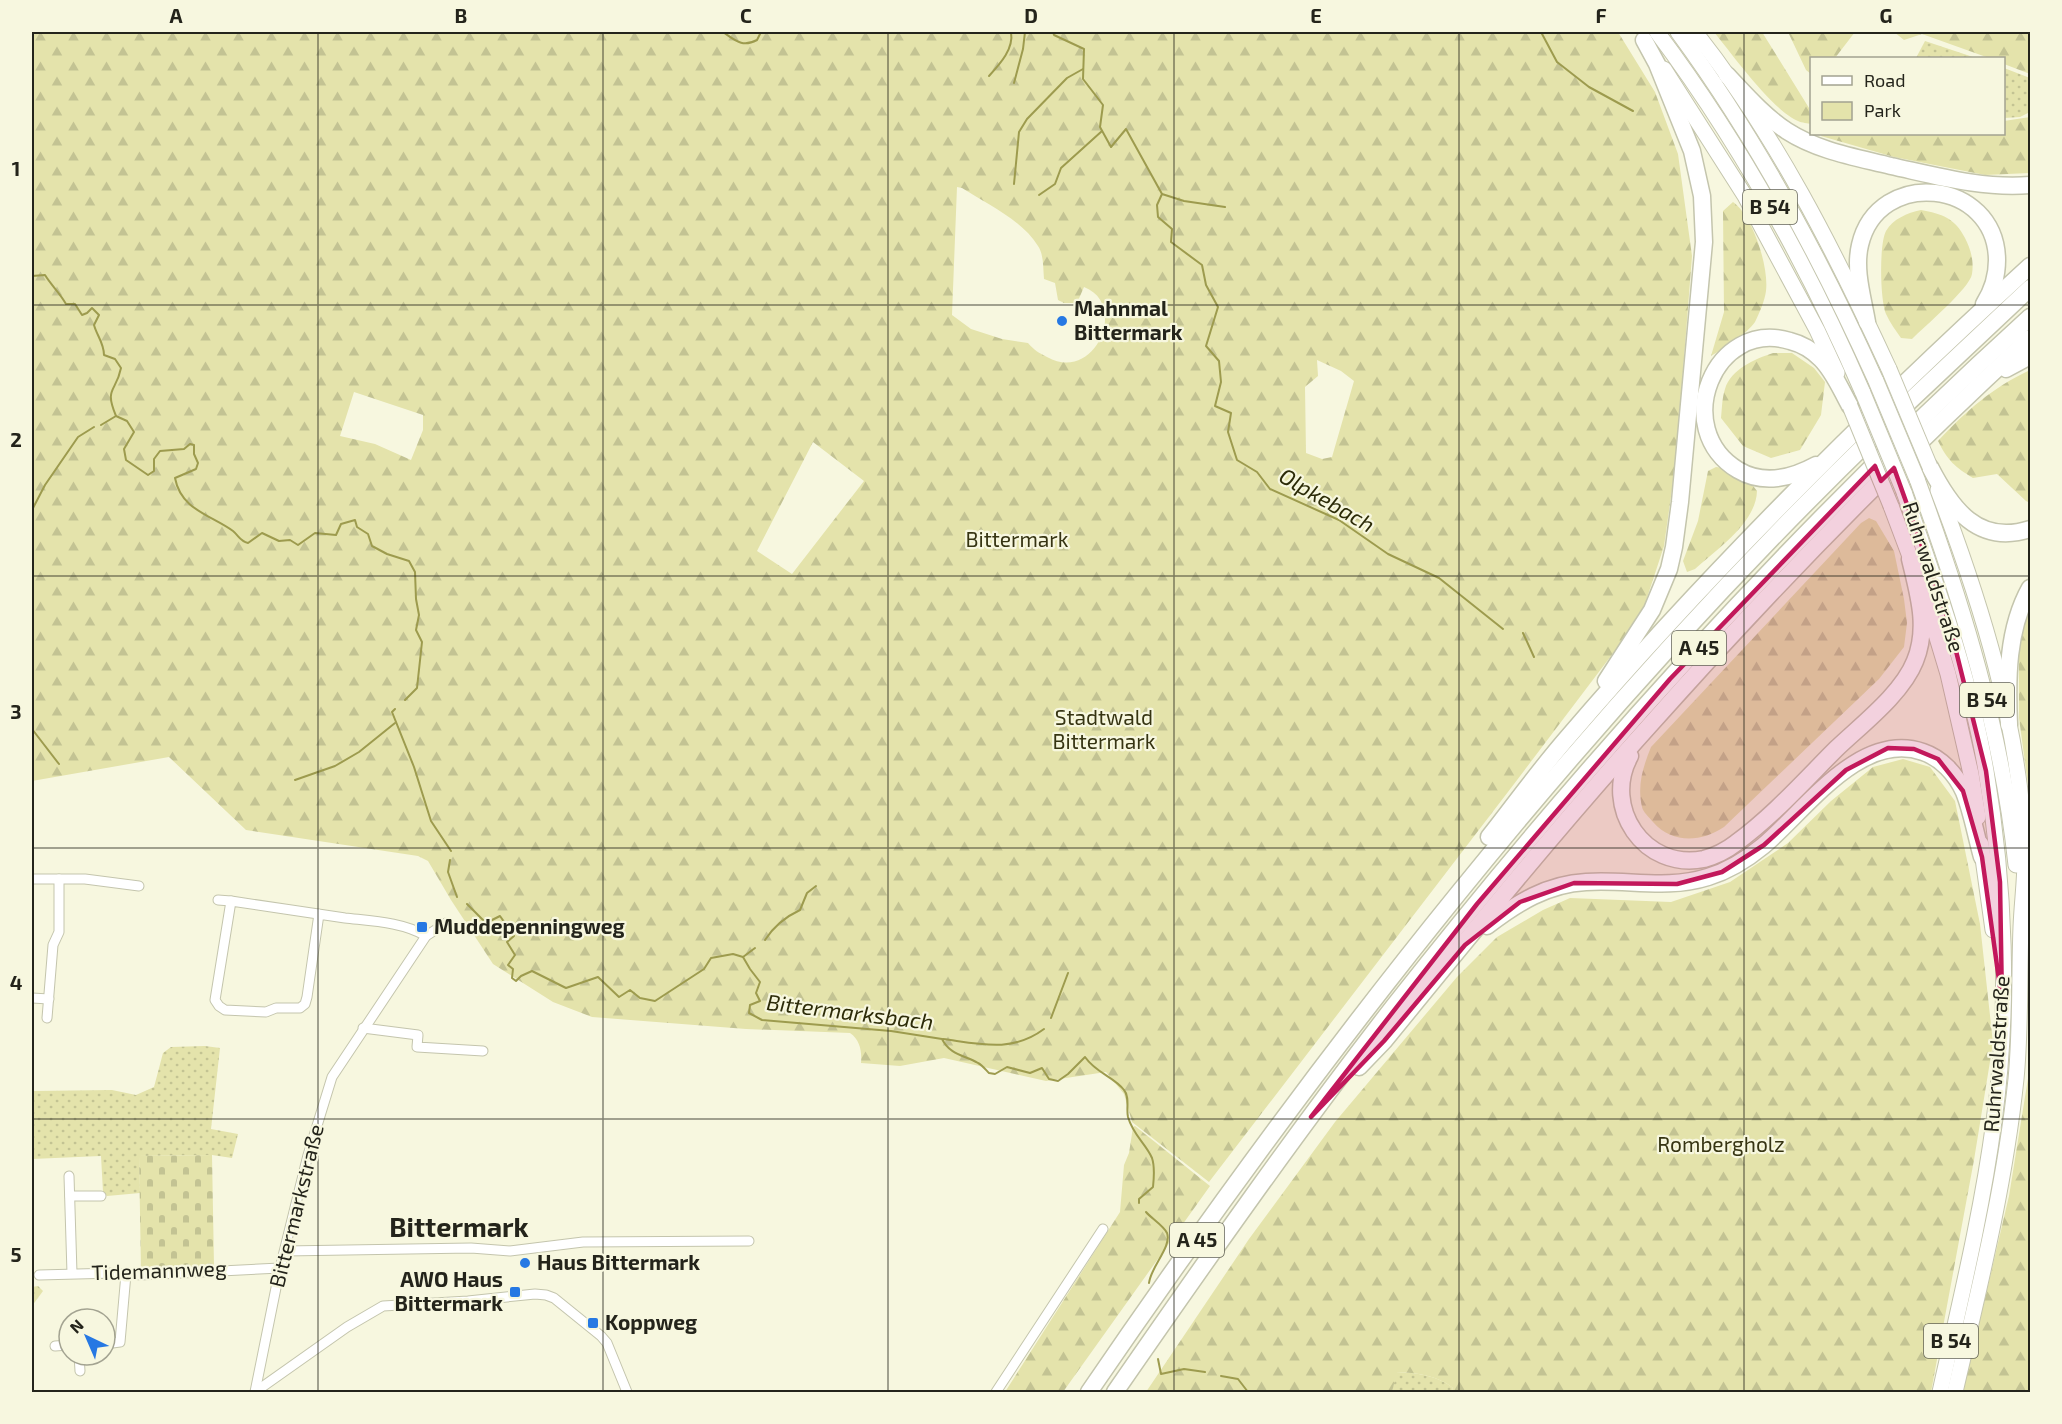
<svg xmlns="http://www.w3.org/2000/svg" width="2062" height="1424" font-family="'Exo 2',sans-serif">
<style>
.green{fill:url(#green-dots)}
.forest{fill:url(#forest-firs);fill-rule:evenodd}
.cemetery{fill:url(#cemetery-stones)}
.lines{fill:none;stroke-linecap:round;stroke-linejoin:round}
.stream{stroke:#9d9b4e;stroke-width:2}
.minor-casing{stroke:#c4c5ad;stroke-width:11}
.trunk-casing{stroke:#c4c5ad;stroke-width:17}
.motorway-casing{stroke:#c4c5ad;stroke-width:19}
.minor{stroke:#fff;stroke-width:9}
.trunk{stroke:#fff;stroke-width:15}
.motorway{stroke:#fff;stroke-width:16}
.trunk-bridge-casing{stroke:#c4c5ad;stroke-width:17;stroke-linecap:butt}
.trunk-bridge{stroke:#fff;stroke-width:15}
.marked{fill:#c2185b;fill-opacity:0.2;stroke:#c2185b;stroke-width:4.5;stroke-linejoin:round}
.grid{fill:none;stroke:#24241b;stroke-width:1.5;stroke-opacity:0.55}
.poi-dot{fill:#2678e3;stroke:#f7f7df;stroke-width:2}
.labels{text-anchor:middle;stroke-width:4.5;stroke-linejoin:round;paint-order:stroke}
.shield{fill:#f7f7df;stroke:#636356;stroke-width:1.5}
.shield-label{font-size:20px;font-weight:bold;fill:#24241b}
.poi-label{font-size:21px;font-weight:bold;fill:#24241b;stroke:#f7f7df;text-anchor:start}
.park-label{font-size:21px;fill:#363412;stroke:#f7f7df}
.street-label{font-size:21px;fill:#24241b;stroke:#f7f7df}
.water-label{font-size:22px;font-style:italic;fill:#2c2b08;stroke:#f7f7df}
.district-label{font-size:27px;font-weight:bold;fill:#24241b;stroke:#f7f7df}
.neatline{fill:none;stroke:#24241b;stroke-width:2}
.grid-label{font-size:20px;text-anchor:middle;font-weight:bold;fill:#24241b}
</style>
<defs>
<pattern id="green-dots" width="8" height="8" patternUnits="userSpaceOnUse" patternTransform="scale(1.5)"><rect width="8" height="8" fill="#e4e3ab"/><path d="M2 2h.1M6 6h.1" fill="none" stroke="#c3c393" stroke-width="1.8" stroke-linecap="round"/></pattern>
<pattern id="forest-firs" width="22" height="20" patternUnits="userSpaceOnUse" patternTransform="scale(1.5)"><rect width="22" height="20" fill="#e4e3ab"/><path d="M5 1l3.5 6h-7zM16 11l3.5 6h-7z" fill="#c3c393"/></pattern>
<pattern id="cemetery-stones" width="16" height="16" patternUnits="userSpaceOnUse" patternTransform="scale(1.5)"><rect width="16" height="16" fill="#e4e3ab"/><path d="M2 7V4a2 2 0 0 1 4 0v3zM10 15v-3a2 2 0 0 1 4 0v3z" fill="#c3c393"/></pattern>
</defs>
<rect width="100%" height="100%" fill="#f7f7df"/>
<g class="green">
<path d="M1925,41L1976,58H1916Z"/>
<path d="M2004,68L2030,78V112L2020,117L2004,118Z"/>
<path d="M205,1046L220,1048L211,1129L238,1134L232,1158L212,1155L139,1156L140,1193L107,1196L103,1192L101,1156L32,1159L34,1091L112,1090L136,1095L154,1087L163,1053L171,1047Z"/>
<path d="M38,1286L43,1291L32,1306V1287Z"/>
<path d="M1396,1372C1416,1373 1437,1375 1453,1388L1451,1392H1392Z"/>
</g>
<g class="forest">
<path d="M32,32H1618L1655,92L1678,154L1692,256L1676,461L1664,546L1645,604L1617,648L1511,788L1209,1182L1132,1122L1124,1094L1106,1072L1046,1081L944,1058L900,1066L861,1063C862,1051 860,1040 850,1033L746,1029L592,1017L553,1002L493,964L451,900L428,861L418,856L246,830L169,757L32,781ZM957,187L962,188C987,204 1022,220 1038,246C1044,255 1043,268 1044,279L1055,283L1058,300L1064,303H1077L1084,287C1129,304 1095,384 1047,357C1039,353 1034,350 1028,343L1002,339L971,329L952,315ZM1317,360L1341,371L1354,381L1332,457L1322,459L1306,453L1305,387L1318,376ZM354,392L423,415V430L411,460L375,444L340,436ZM813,442L864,481L792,574L757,551Z"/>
<path d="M1714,32H1762L1809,108L1811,124C1808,123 1802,123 1798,121C1773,111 1732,54 1714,32Z"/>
<path d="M1788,32H1855L1835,58H1812L1811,74L1806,70Z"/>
<path d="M1894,32H2030V74L2004,64V58H1989L1922,34L1904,40Z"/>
<path d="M2030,117V173L1985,175L1894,157L1821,136L1822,134H2004V121Z"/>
<path d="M1733,202C1753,216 1769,267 1766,291C1765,300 1759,314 1755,322C1748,333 1723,349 1711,356L1724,312L1723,211Z"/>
<path d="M1921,210C1942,214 1955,218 1965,238C1971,250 1974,261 1972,274C1970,288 1924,327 1912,339L1901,338C1896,331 1890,323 1886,314C1880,300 1879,244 1886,231C1893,219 1907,213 1921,210Z"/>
<path d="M1773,353H1792L1814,368L1825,382L1821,415L1800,450L1771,458L1743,446L1721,418C1722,409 1722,398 1725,389C1731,369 1755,359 1773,353Z"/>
<path d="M2030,370V503L2026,501L1997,474L1973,478C1955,467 1948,461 1938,441C1967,410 1992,388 2030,370Z"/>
<path d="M1716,467L1723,468L1736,477L1748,479L1757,491C1756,523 1717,549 1695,569L1687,572L1683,561L1698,521L1708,471Z"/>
<path d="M1869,518L1876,521L1894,551L1904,599L1907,623L1904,647L1879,679L1724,827C1702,842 1672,844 1653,822C1649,817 1643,812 1642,807C1637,785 1643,767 1651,747L1861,523Z"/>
<path d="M2030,604V799L2019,718V638Z"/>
<path d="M1903,759L1930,767L1955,801L1980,924L1993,1043L1974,1160L1931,1392H1451L1453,1388C1437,1375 1416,1373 1397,1372L1392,1392H1146L1249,1239L1335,1122L1457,977L1497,937L1543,910L1570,898L1671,902L1730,882L1788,843L1831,801L1873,767Z"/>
<path d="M2030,1066V1392H1963L2009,1196Z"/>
<path d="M1135,1126L1210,1186L1063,1392H1005L1120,1212L1124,1165L1129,1153L1133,1127Z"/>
</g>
<path class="cemetery" d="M212,1155L214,1266L202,1265L201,1269L158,1270L157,1267H147V1271H141L139,1156Z"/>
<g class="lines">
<g class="stream">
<path d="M723,32C735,40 742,48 757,40L761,32"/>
<path d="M780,32H785"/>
<path d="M1053,32L1054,35L1084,49L1083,79L1103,105L1100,127L1111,147L1126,129L1162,194L1157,205L1158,217L1172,229L1171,242L1202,265L1206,285L1218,307L1206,346L1219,361L1221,382L1215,406L1231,413L1228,432L1237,460L1257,472L1270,489L1339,520L1388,554L1439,578L1503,629"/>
<path d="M1541,32L1557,62L1589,87L1633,111"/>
<path d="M989,76C1000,64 1014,49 1011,32"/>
<path d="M1014,83L1023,49L1025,32"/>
<path d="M1014,184L1019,132L1027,119L1067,78L1083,69"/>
<path d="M1162,194L1184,201L1225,207"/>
<path d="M1039,195L1055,184L1061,168L1102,131"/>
<path d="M32,276L45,275C51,285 60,293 66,304H75L82,315L87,313L92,308L99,315L94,325C97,336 104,343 104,355L115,359L121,368C116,393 104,387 116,416L127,421L134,432L124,449L126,460L148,475L154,471V459L160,451L184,449L190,444L194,445V454L198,463L196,469L175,478C181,510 211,515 233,531C239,536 240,541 248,543L262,533L279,541L290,540L298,545L315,533L336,535L341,524L355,520L357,527L368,534L372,546L387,554L409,561L415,572L416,599L419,615L416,630L422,642L417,688L405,700"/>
<path d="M101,425L116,416"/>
<path d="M32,510L45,485L78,437L94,427"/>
<path d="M1523,633L1534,657"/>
<path d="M395,709L392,712L414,767L431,821L451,851"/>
<path d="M32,729L59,764"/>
<path d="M295,780L335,766L359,752L395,723"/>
<path d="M450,860L448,872L457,897"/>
<path d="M467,904L486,923L500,916L514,936L507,942L515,955L508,965L513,969L512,978L516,981L521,976L532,971L566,988L598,977L619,997L630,990L640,998L655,1001L704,969L711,958L733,954L743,957L750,969L760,982L756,993L760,1001L750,1005L749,1013L762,1020L891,1031L942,1039C950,1055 964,1055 978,1063C982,1065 986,1070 989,1073L995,1074L1007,1067L1030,1073L1042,1068L1049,1079L1058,1081L1068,1074L1085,1057C1096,1073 1114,1077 1124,1090C1130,1097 1126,1109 1128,1117C1133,1135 1146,1144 1152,1158C1155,1167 1154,1178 1153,1187L1139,1199V1203"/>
<path d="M765,940C774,926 785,917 800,910L807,893L816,886"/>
<path d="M743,957L755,948"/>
<path d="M1051,1018L1068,973"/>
<path d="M943,1039C980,1044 1012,1053 1044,1029"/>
<path d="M1146,1212C1151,1218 1164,1226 1167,1233C1172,1247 1151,1266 1149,1283"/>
<path d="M1158,1359L1161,1374L1184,1369L1205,1372"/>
<path d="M1221,1376L1238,1379L1248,1392"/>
<path d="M1156,1391V1392"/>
</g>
<defs>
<g id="minor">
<path d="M32,879H85L139,886"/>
<path d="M218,900L231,901"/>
<path d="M319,914L307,997L305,1004L300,1008H276L266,1012L225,1010L219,1006L215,1000L231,901C269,907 307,912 345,918C371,921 403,922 426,936"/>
<path d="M32,998L49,999"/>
<path d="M47,1018L53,945L59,932V879"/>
<path d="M363,1028L418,1035L417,1047L483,1051"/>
<path d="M69,1176L72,1273"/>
<path d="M70,1196H101"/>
<path d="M285,1251L471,1248L510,1251L583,1242L749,1241"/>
<path d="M39,1275L115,1273L141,1275L280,1268"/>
<path d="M105,1344L120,1342L126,1274"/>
<path d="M55,1346L69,1345"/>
<path d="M79,1355L80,1371"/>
<path d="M255,1392L280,1268L308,1155L332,1077L426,936L446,923"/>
<path d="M255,1392L347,1327L383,1306L468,1301L535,1294L546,1295L554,1298L601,1336L607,1343L627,1392"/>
<path d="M996,1392L1103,1229"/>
</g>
<g id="trunk">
<path d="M1657,32C1740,143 1808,266 1863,393"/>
<path d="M1678,32C1757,139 1821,259 1876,381"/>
<path d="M1695,32C1775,133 1835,252 1889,369"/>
<path d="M1664,69L1745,196L1817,330L1837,373"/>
<path d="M1917,479C1963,605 2002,732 2016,865"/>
<path d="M1938,490C1982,605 2019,725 2025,848C2026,874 2022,901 2021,927C2019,978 2021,1028 2016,1079C2005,1185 1979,1289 1955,1392"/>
<path d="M1904,492C1936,584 1970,676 1986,771C2005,883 2010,1008 1994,1121C1982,1212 1960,1302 1940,1392"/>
<path d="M1891,506L1923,591L1948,674L1971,774L1978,817"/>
<path d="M1981,844L1993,930"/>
</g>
<g id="motorway">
<path d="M1727,75C1745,94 1764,116 1787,131C1818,151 1855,157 1891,166C1937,176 1983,189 2030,185"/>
<path d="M1867,322C1863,298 1854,270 1860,245C1878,167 1996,179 1997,260C1997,276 1993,290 1984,304"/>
<path d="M2006,369L2030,356"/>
<path d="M1895,415L2030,288"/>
<path d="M1816,465C1792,478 1763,485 1738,470C1670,429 1714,318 1790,341C1802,344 1813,351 1821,359C1834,372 1841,390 1850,406"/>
<path d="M1930,467C1951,508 1978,546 2030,529"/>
<path d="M1606,681L1652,610L1669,569L1674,547L1680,502L1704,242L1702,196L1692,151L1657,64L1644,40"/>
<path d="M2009,725C2007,679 2007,629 2030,588"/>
<path d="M1630,756C1602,807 1644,871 1704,859C1715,856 1727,850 1736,843C1773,816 1804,781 1836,749C1861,725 1902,694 1915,661C1929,627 1918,593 1910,559"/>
<path d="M1489,837C1515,804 1540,769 1568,737C1711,570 1868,414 2030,266"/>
<path d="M1487,926C1517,903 1547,884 1586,882C1627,879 1667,890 1708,877C1728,871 1746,860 1763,846C1805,811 1860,730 1923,752C1941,758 1956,774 1964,792C1972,812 1976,836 1982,857"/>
<path d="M1359,1067L1384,1041C1471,934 1558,827 1650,725C1770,590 1897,460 2030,338"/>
<path d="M1089,1392C1322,1051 1578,723 1875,435"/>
<path d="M1115,1392C1205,1262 1297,1131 1394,1006C1587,760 1799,527 2030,317"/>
</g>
</defs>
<use href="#minor" class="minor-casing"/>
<use href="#trunk" class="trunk-casing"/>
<use href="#motorway" class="motorway-casing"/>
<use href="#minor" class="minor"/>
<use href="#trunk" class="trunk"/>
<use href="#motorway" class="motorway"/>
<defs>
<g id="trunk-bridge">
<path d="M1889,369L1930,467"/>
<path d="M1876,381L1917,479"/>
<path d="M1863,393L1904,492"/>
<path d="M1850,406L1891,506"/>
</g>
</defs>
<use href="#trunk-bridge" class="trunk-bridge-casing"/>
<use href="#trunk-bridge" class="trunk-bridge"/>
</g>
<path class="marked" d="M1875,466L1881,481L1894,468L1948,619L1986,771L2000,882L2002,1002L1982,857L1963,791L1938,759L1914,749L1888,748L1846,770L1764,845L1722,872L1677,884L1574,883L1520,902L1465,945L1384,1041L1311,1117L1477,904L1670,679Z"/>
<path class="grid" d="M318,32V1392M603,32V1392M888,32V1392M1174,32V1392M1459,32V1392M1744,32V1392M32,305H2030M32,576H2030M32,848H2030M32,1119H2030"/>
<g class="poi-dot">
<circle cx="1062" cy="321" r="6"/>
<rect x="416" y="921" width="12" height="12" rx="3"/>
<circle cx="525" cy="1263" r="6"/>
<rect x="509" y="1286" width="12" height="12" rx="3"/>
<rect x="587" y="1317" width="12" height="12" rx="3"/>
</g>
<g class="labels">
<g class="shield">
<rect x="1743" y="190" width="54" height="34" rx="4.5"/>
<rect x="1672" y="631" width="54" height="34" rx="4.5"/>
<rect x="1960" y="683" width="54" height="34" rx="4.5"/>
<rect x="1170" y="1223" width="54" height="34" rx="4.5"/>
<rect x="1924" y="1324" width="54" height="34" rx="4.5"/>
</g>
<g class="shield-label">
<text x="1770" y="214">B 54</text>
<text x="1699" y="655">A 45</text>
<text x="1987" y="707">B 54</text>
<text x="1197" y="1247">A 45</text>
<text x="1951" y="1348">B 54</text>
</g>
<g class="poi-label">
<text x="1074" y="316">Mahnmal<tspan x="1074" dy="24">Bittermark</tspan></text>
<text x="434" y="934">Muddepenningweg</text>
<text x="537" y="1270">Haus Bittermark</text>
<text x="503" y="1287" text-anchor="end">AWO Haus<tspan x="503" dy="24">Bittermark</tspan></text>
<text x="605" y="1330">Koppweg</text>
</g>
<g class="park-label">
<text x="1017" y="547">Bittermark</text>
<text x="1104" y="725">Stadtwald<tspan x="1104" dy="24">Bittermark</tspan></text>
<text x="1721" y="1152">Rombergholz</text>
</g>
<g class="street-label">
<text transform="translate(1933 577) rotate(72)" y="7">Ruhrwaldstraße</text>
<text transform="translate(1997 1054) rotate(-86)" y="7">Ruhrwaldstraße</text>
<text transform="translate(297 1206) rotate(-76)" y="7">Bittermarkstraße</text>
<text transform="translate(159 1271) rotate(-2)" y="7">Tidemannweg</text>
</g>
<g class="water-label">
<text transform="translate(1327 500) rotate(30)" y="8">Olpkebach</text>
<text transform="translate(850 1012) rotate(7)" y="8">Bittermarksbach</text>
</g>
<g class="district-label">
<text x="459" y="1237">Bittermark</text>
</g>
</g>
<rect width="2062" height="1424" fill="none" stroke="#f7f7df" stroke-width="66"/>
<rect x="1810" y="57" width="195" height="78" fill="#f7f7df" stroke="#a3a391" stroke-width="1.5"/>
<rect x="1822" y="76" width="30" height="9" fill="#ffffff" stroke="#a3a391" stroke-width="1.5"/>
<text x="1864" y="87" font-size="18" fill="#24241b">Road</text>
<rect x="1822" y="102" width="30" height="18" fill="#e4e3ab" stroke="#a3a391" stroke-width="1.5"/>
<text x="1864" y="117" font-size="18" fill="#24241b">Park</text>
<g transform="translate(87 1337) rotate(316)"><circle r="28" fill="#f7f7df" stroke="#a3a391" stroke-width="1.5"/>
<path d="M0-4.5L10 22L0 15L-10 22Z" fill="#2678e3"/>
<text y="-9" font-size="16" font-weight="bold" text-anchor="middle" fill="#24241b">N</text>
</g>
<rect x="33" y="33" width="1996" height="1358" class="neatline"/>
<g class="grid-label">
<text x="176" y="23">A</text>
<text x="461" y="23">B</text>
<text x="746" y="23">C</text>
<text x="1031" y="23">D</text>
<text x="1316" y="23">E</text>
<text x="1601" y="23">F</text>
<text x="1886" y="23">G</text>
<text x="16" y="176">1</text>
<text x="16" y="447">2</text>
<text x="16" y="719">3</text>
<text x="16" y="990">4</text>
<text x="16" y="1262">5</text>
</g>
</svg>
